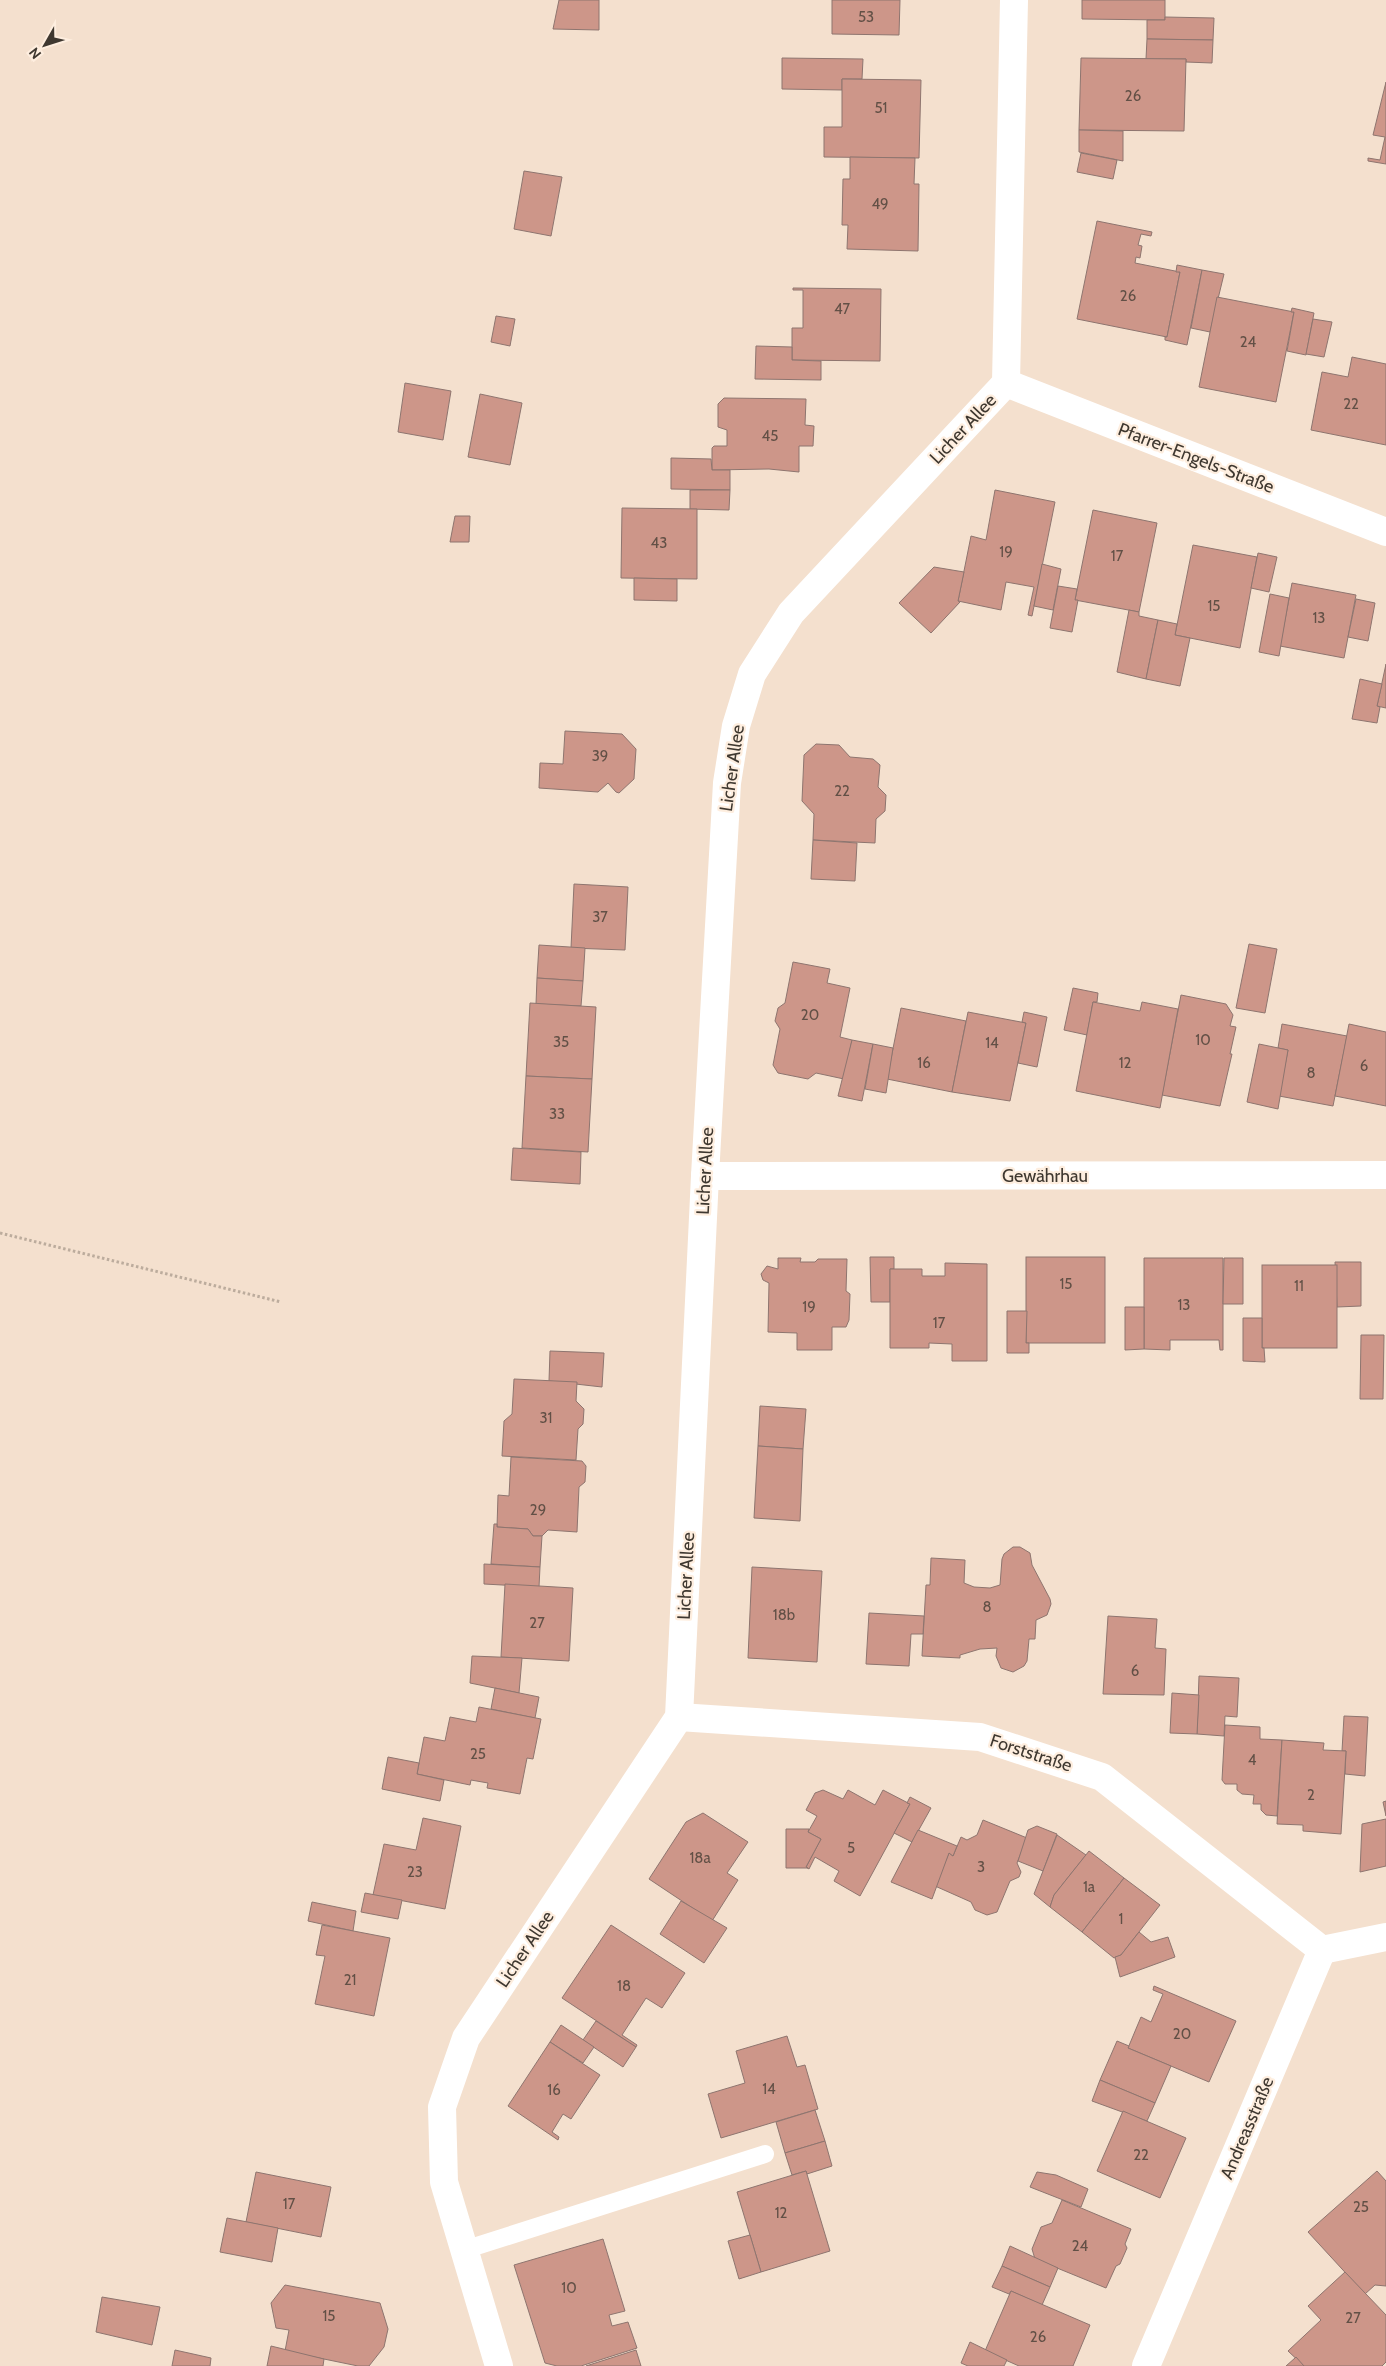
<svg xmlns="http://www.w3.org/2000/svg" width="1386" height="2366" font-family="Cabin,sans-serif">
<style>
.building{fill:#cd9689;stroke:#8e756f}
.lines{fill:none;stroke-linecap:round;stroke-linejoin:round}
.path{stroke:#bcac9d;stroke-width:3;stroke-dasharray:2.5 2.5;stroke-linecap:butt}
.service{stroke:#fff;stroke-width:18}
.minor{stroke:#fff;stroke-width:28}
.labels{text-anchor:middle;stroke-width:4.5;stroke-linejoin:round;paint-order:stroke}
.number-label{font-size:15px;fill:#625046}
.street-label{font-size:18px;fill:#3f3830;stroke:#feeedf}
</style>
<rect width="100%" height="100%" fill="#f4e0ce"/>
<g class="building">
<path d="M559,0H599V30L553,29Z"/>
<path d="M832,0H900L899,35L832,34Z"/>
<path d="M1082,0H1165V20L1082,19Z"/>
<path d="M1165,17L1214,18L1213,40L1147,39V20H1165Z"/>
<path d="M1147,39L1213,40L1212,63L1186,62V59H1146Z"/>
<path d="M782,58L863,59L862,79H842V90L782,89Z"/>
<path d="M1081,58L1186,59L1184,131L1079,130Z"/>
<path d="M842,79L921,80L919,158L824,157V127H842Z"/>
<path d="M1386,82V164L1368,161V158L1380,160L1385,137L1373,135Z"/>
<path d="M1079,130L1123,131V161L1079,152Z"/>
<path d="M1081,153L1117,160L1113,179L1077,172Z"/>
<path d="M850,157L915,158L914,184H919L918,251L847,249L848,225H842L843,179H850Z"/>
<path d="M524,171L562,177L551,236L514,229Z"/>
<path d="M1097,221L1152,232L1151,236L1141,234L1138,245L1142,246L1140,258L1136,257L1135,263L1180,272L1167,337L1077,319Z"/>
<path d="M1177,265L1202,270L1187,345L1165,340V337H1167L1180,272H1176Z"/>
<path d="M1202,270L1224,274L1210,332L1191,328Z"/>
<path d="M793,288L881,289L880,361L792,360V328H803V290H793Z"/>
<path d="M1217,297L1294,312L1276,402L1199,387Z"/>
<path d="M1292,308L1314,313L1306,355L1287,351L1294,312H1291Z"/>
<path d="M496,316L515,319L510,346L491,342Z"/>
<path d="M1313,319L1332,322L1324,357L1306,354Z"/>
<path d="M756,346L792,347V360L821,361V380L755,379Z"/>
<path d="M1352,357L1386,364V445L1311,430L1322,372L1348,377Z"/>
<path d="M405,383L451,391L443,440L398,432Z"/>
<path d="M480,394L522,403L510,465L468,457Z"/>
<path d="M724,398L806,399L805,425L814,426L813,446H799V472L769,469L712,470V448L714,446H727V430L718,427V404Z"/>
<path d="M671,458L711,459L712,470H730V490L671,489Z"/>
<path d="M690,490H730L729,510L690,509Z"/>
<path d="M995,490L1055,502L1032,616L1028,615L1034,587L1006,582L1001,610L958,601L971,536L986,540Z"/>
<path d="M622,508L697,509V579L621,578Z"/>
<path d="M1093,510L1157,523L1139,612L1075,600Z"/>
<path d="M455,516H470L469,542H450Z"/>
<path d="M1193,545L1257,557L1240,648L1175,635Z"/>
<path d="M1258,553L1277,557L1269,592L1251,588Z"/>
<path d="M1042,564L1061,569L1053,610L1034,606Z"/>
<path d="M934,567L964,572L958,601L960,602L931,633L899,603Z"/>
<path d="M634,578L677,579V601L634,600Z"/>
<path d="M1292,583L1356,595L1344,658L1280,646Z"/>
<path d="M1058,586L1077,589L1075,600H1078L1072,632L1050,628Z"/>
<path d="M1270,594L1289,598L1279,656L1259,652Z"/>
<path d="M1356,599L1375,603L1368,641L1348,637Z"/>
<path d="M1129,610L1139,612V616L1158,620L1146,679L1117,672Z"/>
<path d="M1158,620L1177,624L1175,635L1190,638L1180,686L1146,679Z"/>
<path d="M1386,664V708L1377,706Z"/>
<path d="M1360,679L1382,684L1377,706L1380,707L1377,723L1352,719Z"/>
<path d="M565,731L622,734L636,749L634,779L619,793L616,792L608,783L598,792L539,788L540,763L563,764Z"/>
<path d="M816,744L839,745L850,757L873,759L880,765L878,787L886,795L885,811L876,819L875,843L813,840L814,814L802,801L804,755Z"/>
<path d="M813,840L857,843L855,881L811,879Z"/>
<path d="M574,884L628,887L625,950L571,948Z"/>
<path d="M1249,944L1277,949L1265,1013L1236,1008Z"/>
<path d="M539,945L585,948L583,981L537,978Z"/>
<path d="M793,962L830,969L827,983L850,988L840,1037L852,1040L844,1079L816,1073L808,1079L778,1073L773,1065L780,1029L775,1021L778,1008L785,1003Z"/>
<path d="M537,978L583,981L581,1006L536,1004Z"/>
<path d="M1073,988L1098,993L1097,1002H1093L1087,1035L1064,1030Z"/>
<path d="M1181,995L1226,1004L1233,1015L1230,1026L1236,1027L1230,1054H1232L1220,1106L1162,1095Z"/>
<path d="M1093,1002L1140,1011L1142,1002L1178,1009L1160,1108L1076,1091Z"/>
<path d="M530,1003L596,1007L592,1079L526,1076Z"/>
<path d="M901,1008L966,1021L952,1092L887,1079Z"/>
<path d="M968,1012L1026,1023L1010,1101L952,1092Z"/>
<path d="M1024,1012L1047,1017L1037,1067L1018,1063L1026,1023L1022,1022Z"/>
<path d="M1282,1024L1347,1036L1333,1106L1279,1096L1288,1050L1278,1048Z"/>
<path d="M1349,1024L1386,1032V1106L1335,1096Z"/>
<path d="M852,1040L873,1044L862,1101L838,1096Z"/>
<path d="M873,1044L893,1048L886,1093L865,1089Z"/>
<path d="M1259,1044L1288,1050L1278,1109L1247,1102Z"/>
<path d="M526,1076L592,1079L588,1152L522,1148Z"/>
<path d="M513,1148L581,1152L580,1184L511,1180Z"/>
<path d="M870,1257H894V1269H890V1302H871Z"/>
<rect x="1026" y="1257" width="79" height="86"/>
<path d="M778,1258H801L800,1262H815L818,1259H847L846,1291L850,1294L849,1320L846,1327H832V1350H797V1333L768,1332L769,1283L763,1280L761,1274L767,1266L778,1269Z"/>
<path d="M1144,1258H1223V1350H1220L1219,1340H1170V1350L1144,1349Z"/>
<path d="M1224,1258H1243V1304H1223Z"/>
<path d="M1335,1262H1361V1306L1337,1307Z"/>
<path d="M945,1263L987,1264V1361H952V1344L929,1343V1348H890V1269H922V1276H945Z"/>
<rect x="1262" y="1265" width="75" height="83"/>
<path d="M1125,1307H1144V1349L1125,1350Z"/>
<path d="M1007,1311H1027L1026,1343H1029V1353H1007Z"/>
<path d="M1243,1318H1262V1348H1264L1265,1362L1243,1361Z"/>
<path d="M1361,1335H1384L1383,1399H1360Z"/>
<path d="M550,1351L604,1353L602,1387L549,1381Z"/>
<path d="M514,1379L577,1382L576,1401L584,1409L583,1424L578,1429L576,1460L502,1456L504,1421L512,1414Z"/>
<path d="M760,1406L806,1409L803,1449L758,1446Z"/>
<path d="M758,1446L803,1449L800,1521L754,1518Z"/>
<path d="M511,1457L582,1461L586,1466L585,1482L579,1487L577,1532L548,1530L542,1536H533L528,1529L497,1527L498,1495L509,1496Z"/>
<path d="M494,1524H497V1527L528,1529L533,1536H542L540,1567L491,1564Z"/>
<path d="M1013,1547H1020L1030,1553L1032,1565L1050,1599L1051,1604L1047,1615L1036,1620L1035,1639H1029L1027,1661L1024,1666L1013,1672L1001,1668L996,1656L997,1648L980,1649L960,1655V1658L922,1656L926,1585H930L931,1558L965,1560L964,1583L974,1587L990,1588L1000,1585L1002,1559L1004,1554Z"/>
<path d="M484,1564L540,1567L539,1587L484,1584Z"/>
<path d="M752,1567L822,1571L817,1662L748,1658Z"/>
<path d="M505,1584L573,1588L569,1661L501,1657Z"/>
<path d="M869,1613L924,1616L923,1634H911L909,1666L866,1664Z"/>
<path d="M1108,1616L1157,1619L1155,1648L1166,1649L1164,1695L1103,1694Z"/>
<path d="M472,1656L522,1658L519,1693L470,1683Z"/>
<path d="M1199,1676L1239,1678L1237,1717L1225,1716L1224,1736L1197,1734Z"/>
<path d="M495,1688L539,1697L535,1718L491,1709Z"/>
<path d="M1172,1693L1199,1695L1197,1734L1170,1733Z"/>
<path d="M479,1707L541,1719L533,1759L527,1758L520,1794L487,1788L488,1783L471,1780L470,1785L417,1774L424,1737L445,1741L450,1717L476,1722Z"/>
<path d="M1344,1716L1368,1717L1365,1776L1345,1774L1346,1751H1342Z"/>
<path d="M1225,1725L1260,1727V1739L1282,1740L1277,1816L1266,1815L1261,1810V1804H1253L1254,1795L1242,1794L1237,1790V1784H1225L1222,1780Z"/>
<path d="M1282,1740L1324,1743L1323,1750L1346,1751L1341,1834L1303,1831V1825L1277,1824Z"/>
<path d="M388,1757L419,1763L417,1774L444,1780L440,1801L382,1789Z"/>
<path d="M823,1790L843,1799L848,1790L875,1805L883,1790L910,1804L860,1896L834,1881L839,1871L815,1857L809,1869L806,1867L821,1839L808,1832L817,1816L806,1810L815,1793Z"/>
<path d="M910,1797L931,1808L912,1842L894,1833L910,1804L907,1803Z"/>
<path d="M1386,1801V1816L1383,1802Z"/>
<path d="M703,1813L748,1842L727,1873L738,1880L712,1921L649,1879L686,1822Z"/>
<path d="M423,1818L461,1826L445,1909L373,1895L384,1844L416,1850Z"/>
<path d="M1386,1819V1866L1360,1872L1362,1824Z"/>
<path d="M983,1820L1027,1838L1017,1863L1021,1872L1019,1877L1010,1881L997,1912L987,1915L975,1910L971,1902L935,1886L949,1853L953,1856L961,1837L967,1840L977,1835Z"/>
<path d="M1037,1826L1057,1834L1043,1871L1018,1861L1028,1830Z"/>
<path d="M786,1829H809L808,1832L821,1839L806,1867L808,1868H786Z"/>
<path d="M918,1830L957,1846L953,1856L949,1853L932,1899L891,1882Z"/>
<path d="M1057,1835L1086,1855L1054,1895L1050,1907L1034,1894Z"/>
<path d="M1089,1851L1124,1878L1082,1932L1050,1907L1054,1895Z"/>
<path d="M1124,1878L1160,1905L1121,1955L1114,1958L1082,1932Z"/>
<path d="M365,1893L402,1900L398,1919L361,1912Z"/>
<path d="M681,1901L727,1928L704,1963L660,1934Z"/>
<path d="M312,1902L356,1911L353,1931L308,1921Z"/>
<path d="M322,1925L390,1938L374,2016L315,2004L325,1956L316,1955Z"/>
<path d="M611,1925L685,1973L662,2008L646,1998L622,2035L637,2045L636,2047L562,1998Z"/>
<path d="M1139,1932L1151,1942L1168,1937L1175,1957L1120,1977L1115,1957L1121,1955Z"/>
<path d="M1154,1986L1236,2021L1209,2082L1128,2048L1141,2017L1151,2022L1163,1994L1153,1990Z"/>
<path d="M596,2021L636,2047L623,2067L583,2040Z"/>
<path d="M561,2025L594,2047L583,2063L550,2042Z"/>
<path d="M787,2036L797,2067L805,2065L818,2109L721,2138L708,2094L745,2083L736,2051Z"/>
<path d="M1117,2041L1129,2046L1128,2048L1171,2066L1155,2103L1100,2080Z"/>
<path d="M550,2042L600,2075L571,2119L563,2114L552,2132L559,2137L558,2140L508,2106Z"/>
<path d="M1100,2080L1155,2103L1147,2121L1092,2101Z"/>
<path d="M815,2110L825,2141L785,2153L776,2122Z"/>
<path d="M1123,2111L1186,2138L1160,2198L1097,2171Z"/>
<path d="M825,2141L832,2166L807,2174L806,2171L792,2175L785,2153Z"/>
<path d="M806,2171L830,2251L761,2272L737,2192Z"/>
<path d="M1377,2171L1386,2181V2286L1375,2285L1365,2294L1308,2232Z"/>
<path d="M256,2172L331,2187L321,2237L246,2222Z"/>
<path d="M1037,2172L1056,2175L1088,2189L1081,2207L1030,2187Z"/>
<path d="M1062,2200L1131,2229L1125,2244L1127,2248L1120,2264L1116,2266L1106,2288L1035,2259L1032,2249L1041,2227L1052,2223Z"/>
<path d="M227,2218L278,2228L272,2262L220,2252Z"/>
<path d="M750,2235L761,2272L739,2279L728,2241Z"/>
<path d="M603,2239L625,2311L609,2315L612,2326L628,2322L637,2348L581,2366H557L545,2363L514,2265Z"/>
<path d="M1010,2246L1058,2268L1050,2287L1002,2266Z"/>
<path d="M1002,2266L1050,2287L1042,2305L1011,2291L1009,2294L992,2287Z"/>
<path d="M1345,2272L1386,2315V2362L1382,2366H1304L1288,2351L1321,2320L1308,2306Z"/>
<path d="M285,2285L380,2303L388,2329L384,2347L369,2366H358L285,2351L289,2330L276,2328L271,2303Z"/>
<path d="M1011,2291L1090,2325L1073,2366H1019L985,2351Z"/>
<path d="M102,2297L160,2307L152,2345L96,2332Z"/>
<path d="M970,2342L1007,2360L1004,2366H968L961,2363Z"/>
<path d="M271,2346L324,2359L323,2366H267Z"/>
<path d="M175,2350L211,2358L210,2366H172Z"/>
<path d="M636,2350L641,2366H586Z"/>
<path d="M1296,2357L1304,2366H1286L1295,2358Z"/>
</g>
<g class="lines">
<path class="path" d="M0,1233L281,1302"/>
<path class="service" d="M464,2250L765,2154"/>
<g class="minor">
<path d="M1006,383L1386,532"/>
<path d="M705,1176L1386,1175"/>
<path d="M679,1717L980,1737L1102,1777L1322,1950"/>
<path d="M1322,1950L1386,1937"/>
<path d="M499,2366L444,2182L442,2107L466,2038L679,1717L705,1176L727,783L736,726L752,674L791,613L1006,383L1014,0"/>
<path d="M1146,2366L1322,1950"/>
</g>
</g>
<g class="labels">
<g class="number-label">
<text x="866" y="22">53</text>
<text x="1133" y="101">26</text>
<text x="881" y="113">51</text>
<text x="880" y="209">49</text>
<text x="1128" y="301">26</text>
<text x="842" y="314">47</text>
<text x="1248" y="347">24</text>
<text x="1351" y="409">22</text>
<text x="770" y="441">45</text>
<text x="659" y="548">43</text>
<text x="1006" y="557">19</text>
<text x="1117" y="561">17</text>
<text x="1214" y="611">15</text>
<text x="1319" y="623">13</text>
<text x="600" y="761">39</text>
<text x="842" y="796">22</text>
<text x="600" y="922">37</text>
<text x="810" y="1020">20</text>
<text x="1203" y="1045">10</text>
<text x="561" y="1047">35</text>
<text x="992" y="1048">14</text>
<text x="924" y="1068">16</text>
<text x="1125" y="1068">12</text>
<text x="1364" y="1071">6</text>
<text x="1311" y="1078">8</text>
<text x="557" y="1119">33</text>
<text x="1066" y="1289">15</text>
<text x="1299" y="1291">11</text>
<text x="1184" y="1310">13</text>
<text x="809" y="1312">19</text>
<text x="939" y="1328">17</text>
<text x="546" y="1423">31</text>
<text x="538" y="1515">29</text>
<text x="987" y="1612">8</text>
<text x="784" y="1620">18b</text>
<text x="537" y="1628">27</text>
<text x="1135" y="1676">6</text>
<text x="478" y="1759">25</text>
<text x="1252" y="1765">4</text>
<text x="1311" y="1800">2</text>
<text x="851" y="1853">5</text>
<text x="700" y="1863">18a</text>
<text x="981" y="1872">3</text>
<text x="415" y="1877">23</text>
<text x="1089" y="1892">1a</text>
<text x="1121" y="1924">1</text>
<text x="350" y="1985">21</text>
<text x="624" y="1991">18</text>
<text x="1182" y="2039">20</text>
<text x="769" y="2094">14</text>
<text x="554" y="2095">16</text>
<text x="1141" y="2160">22</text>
<text x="289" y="2209">17</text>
<text x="1361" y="2212">25</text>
<text x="781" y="2218">12</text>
<text x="1080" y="2251">24</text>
<text x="569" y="2293">10</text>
<text x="329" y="2321">15</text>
<text x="1353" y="2323">27</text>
<text x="1038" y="2342">26</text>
</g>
<g class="street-label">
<text transform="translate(963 429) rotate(-47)" y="6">Licher Allee</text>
<text transform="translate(1196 458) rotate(21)" y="6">Pfarrer-Engels-Straße</text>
<text transform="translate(732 768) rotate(-82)" y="6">Licher Allee</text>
<text transform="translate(705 1171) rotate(-87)" y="6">Licher Allee</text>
<text x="1045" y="1182">Gewährhau</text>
<text transform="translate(686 1576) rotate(-87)" y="6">Licher Allee</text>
<text transform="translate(1031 1753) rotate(18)" y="6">Forststraße</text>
<text transform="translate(525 1949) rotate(-56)" y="6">Licher Allee</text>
<text transform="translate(1247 2128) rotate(-67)" y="6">Andreasstraße</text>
</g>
</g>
<g transform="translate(45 45) rotate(231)" stroke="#feeedf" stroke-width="4" paint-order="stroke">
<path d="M0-4L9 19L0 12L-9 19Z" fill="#3f3830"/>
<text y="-8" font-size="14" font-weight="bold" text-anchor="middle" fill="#3f3830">N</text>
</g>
</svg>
